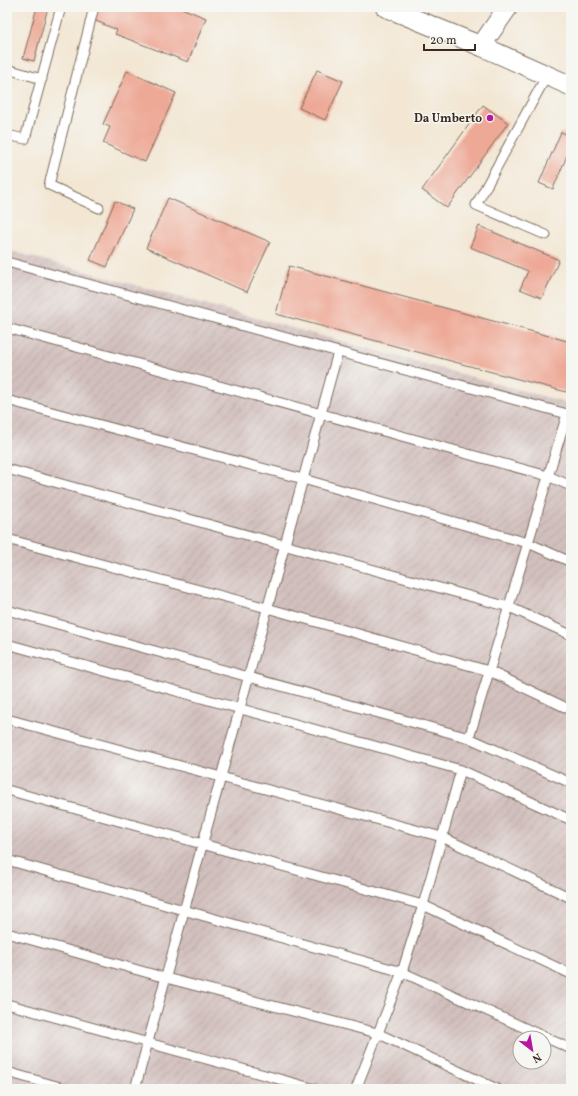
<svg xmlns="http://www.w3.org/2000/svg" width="578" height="1096" font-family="Vollkorn,serif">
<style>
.industrial{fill:url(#industrial-furrows);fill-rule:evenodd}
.building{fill:#eea996}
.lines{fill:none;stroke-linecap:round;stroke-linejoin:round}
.lane-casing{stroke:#7b6c5e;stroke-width:11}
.street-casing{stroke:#7b6c5e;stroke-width:21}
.lane{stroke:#fff;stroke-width:9}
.street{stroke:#fff;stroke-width:19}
.poi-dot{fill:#b5179e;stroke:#f6f6f2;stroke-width:1.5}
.labels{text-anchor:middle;stroke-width:3;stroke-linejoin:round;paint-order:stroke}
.poi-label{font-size:12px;font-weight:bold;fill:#3b2a1e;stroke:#f6f6f2;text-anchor:end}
</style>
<defs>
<pattern id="industrial-furrows" width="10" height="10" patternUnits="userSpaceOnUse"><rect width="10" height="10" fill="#d1bfbd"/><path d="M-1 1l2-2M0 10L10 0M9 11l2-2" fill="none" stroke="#b4a4a2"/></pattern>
</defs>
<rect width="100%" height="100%" fill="#f6f6f2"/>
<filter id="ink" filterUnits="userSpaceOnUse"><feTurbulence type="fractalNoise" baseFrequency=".025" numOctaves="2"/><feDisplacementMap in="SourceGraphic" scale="8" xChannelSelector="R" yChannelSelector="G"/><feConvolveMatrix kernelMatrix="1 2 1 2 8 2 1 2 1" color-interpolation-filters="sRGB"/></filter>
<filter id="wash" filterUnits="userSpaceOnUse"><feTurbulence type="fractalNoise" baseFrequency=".012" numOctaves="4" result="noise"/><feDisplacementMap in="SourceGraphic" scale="16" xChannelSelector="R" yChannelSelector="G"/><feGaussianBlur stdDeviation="0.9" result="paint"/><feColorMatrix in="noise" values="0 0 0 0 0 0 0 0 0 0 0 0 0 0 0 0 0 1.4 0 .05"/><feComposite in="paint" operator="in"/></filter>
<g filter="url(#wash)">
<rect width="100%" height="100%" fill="#f3e7d4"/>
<path class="industrial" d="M7,250L571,404V1089H7ZM520,1038H544V1062H520Z"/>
<g id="blocks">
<g class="building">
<path d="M37,7H48L34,61L23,58Z"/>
<path d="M99,7H179L206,18L188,62L115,34L117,30L96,21L95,17Z"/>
<path d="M317,70L343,81L325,120L299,108Z"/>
<path d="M127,71L176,93L145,162L103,143L110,127L103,124Z"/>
<path d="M483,105L508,123L447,208L422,190Z"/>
<path d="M561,132L571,136V146L553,189L539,183Z"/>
<path d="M168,198L270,242L247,292L146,248Z"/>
<path d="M115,201L133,209L107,267L90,260Z"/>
<path d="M479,226L559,260L542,298L520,289L528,271L470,247Z"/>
<path d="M289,266L571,342L570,393L276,314Z"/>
</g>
</g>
</g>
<g filter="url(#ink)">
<use href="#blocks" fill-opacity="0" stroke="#7b6c5e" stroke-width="1"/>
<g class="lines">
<defs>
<g id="lane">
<path d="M94,7L49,185L99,208"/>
<path d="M7,69L42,79"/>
<path d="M7,135L25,139L61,7"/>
<path d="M546,235L476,205L547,75"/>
<path d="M7,262L571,415"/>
<path d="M7,328L548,476L571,486"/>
<path d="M7,400L303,479L528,543L571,562"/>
<path d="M7,469L509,607L571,635"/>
<path d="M7,539L267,608L489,671L571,710"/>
<path d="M7,610L469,738L571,783"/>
<path d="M7,644L461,770L571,820"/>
<path d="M7,719L442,837L571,898"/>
<path d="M469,738L567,414"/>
<path d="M7,790L423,905L571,974"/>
<path d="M7,860L402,972L571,1049"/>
<path d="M7,933L166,978L377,1033L497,1089"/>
<path d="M7,1004L315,1089"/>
<path d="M7,1072L67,1089"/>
<path d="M135,1089L338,352"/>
<path d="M356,1089L402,972L423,905L461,770"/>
</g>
<g id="street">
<path d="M385,7L481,46L571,86"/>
<path d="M481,46L508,7"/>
</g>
</defs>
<use href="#lane" class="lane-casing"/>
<use href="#street" class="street-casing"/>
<use href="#lane" class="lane"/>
<use href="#street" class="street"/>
</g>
</g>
<circle class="poi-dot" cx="490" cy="118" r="4"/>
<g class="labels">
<g class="poi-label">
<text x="482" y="122">Da Umberto</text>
</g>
</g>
<rect width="578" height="1096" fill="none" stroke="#f6f6f2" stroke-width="24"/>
<g transform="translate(532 1050) rotate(149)"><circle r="19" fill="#f6f6f2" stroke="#aba49d"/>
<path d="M0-3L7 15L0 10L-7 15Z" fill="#b5179e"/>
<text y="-6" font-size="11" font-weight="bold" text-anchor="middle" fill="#3b2a1e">N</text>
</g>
<path d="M424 44v6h51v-6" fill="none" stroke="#3b2a1e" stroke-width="2"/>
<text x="430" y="44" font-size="12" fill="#3b2a1e" stroke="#f6f6f2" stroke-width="3" paint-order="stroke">20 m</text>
</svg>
